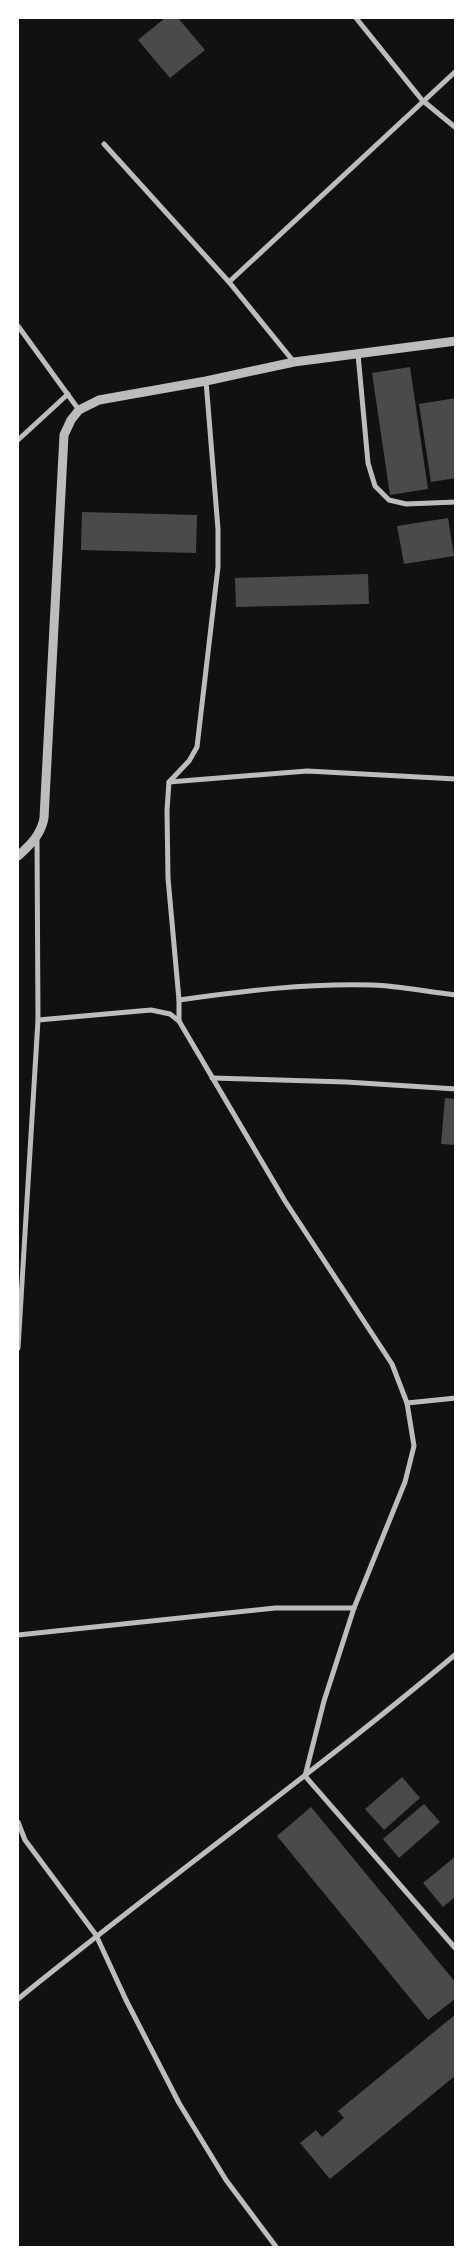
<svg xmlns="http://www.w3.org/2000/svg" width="473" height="2265" font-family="'Asap Condensed',sans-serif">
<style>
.building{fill:#4a4a4a}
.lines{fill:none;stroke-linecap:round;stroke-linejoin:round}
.minor{stroke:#bcbcbc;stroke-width:5}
.tertiary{stroke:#bcbcbc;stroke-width:9}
</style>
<rect width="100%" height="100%" fill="#111"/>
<g class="building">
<path d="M165,18H178L205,50L170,78L138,40Z"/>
<path d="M410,367L428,489L390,495L372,373Z"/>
<path d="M456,398V478L431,482L419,404Z"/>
<path d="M82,512L197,515L196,553L81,550Z"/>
<path d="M448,518L454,556L404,564L397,526Z"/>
<path d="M368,574L369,604L236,607L235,578Z"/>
<path d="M445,1098L456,1099V1145L441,1144Z"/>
<path d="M402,1777L420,1798L384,1830L365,1809Z"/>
<path d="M424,1804L440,1822L399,1858L383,1839Z"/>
<path d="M311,1807L456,1983V1998L428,2020L277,1836Z"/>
<path d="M456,1856V1896L443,1907L423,1883Z"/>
<path d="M456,2014V2075L330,2179L300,2143L316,2130L322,2137L344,2118L338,2111Z"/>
</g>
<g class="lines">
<g class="minor">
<path d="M356,18L422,100L456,128"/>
<path d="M104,144L229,282L294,362"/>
<path d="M229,282L456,71"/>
<path d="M18,326L79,410"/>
<path d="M358,354L368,463L375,486L389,500L406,504L456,502"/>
<path d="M18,440L68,394"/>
<path d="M169,782L307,771L456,779"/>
<path d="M179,1000C243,991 307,983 372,985C400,986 428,992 456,995"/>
<path d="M38,1020L151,1010L170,1014L179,1021L285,1201L392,1364L407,1403L414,1446L405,1482L354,1608L324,1701L305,1776L456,1949"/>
<path d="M179,1021V1000L168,878L167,810L169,782L189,761L197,747L218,567V529L206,381"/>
<path d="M212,1078L346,1082L456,1089"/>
<path d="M18,1348L38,1020L37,838"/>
<path d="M407,1403L456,1398"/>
<path d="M18,1635L275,1608H354"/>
<path d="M18,1822L25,1840L96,1935L126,2000L179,2103L226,2180L277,2248"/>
<path d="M18,1999C162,1882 313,1774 456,1654"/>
</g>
<path class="tertiary" d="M18,856C30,845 41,835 44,818L64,435L71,420L79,410L99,400L206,381L294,362L456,341"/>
</g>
<rect width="473" height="2265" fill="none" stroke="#ffffff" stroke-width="38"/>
</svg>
